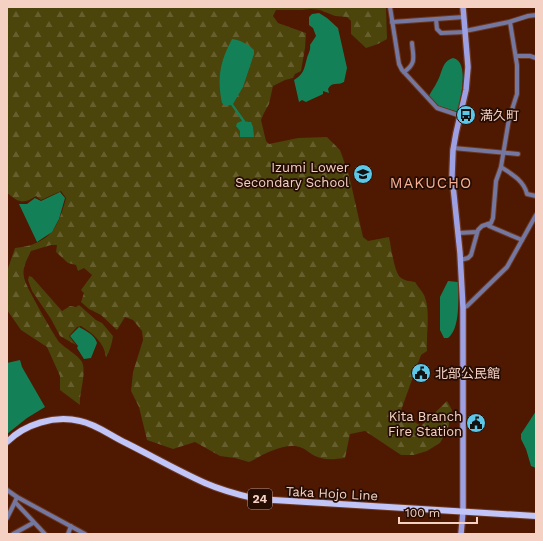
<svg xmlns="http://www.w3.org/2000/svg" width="543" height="541" font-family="'Work Sans','Noto Sans JP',sans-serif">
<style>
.forest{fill:url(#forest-firs)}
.water{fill:#148057}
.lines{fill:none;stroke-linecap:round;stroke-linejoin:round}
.minor-casing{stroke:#6a361f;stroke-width:6}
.secondary-casing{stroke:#6a361f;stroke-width:8}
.primary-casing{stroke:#6a361f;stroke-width:8}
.minor{stroke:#7477a0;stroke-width:4}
.secondary{stroke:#9da0e2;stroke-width:5.5}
.primary{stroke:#c1c5f8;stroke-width:6}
.labels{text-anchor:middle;stroke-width:3.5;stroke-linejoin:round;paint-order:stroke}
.shield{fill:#250d04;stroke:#b7968a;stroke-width:1}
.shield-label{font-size:12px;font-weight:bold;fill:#f5d1c4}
.poi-label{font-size:13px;fill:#f5d1c4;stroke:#250d04;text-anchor:start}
.street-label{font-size:13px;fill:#f5d1c4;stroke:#250d04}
.quarter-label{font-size:15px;letter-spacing:1px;fill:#f4af94;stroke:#250d04}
</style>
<defs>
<pattern id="forest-firs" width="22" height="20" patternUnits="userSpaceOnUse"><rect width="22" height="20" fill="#4b440b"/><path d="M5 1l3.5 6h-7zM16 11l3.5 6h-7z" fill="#665e2d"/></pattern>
</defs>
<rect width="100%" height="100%" fill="#4f1800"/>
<g class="forest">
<path d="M7,7H386L387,39L378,44L366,48L351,34V21L347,17L335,16L320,10L311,9L302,10H276L273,16L278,23L306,33L305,48L301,71L295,74L293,78L285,80L273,86L269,104L264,113L261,120L266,141L269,144L298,138L327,137L340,150L349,175L363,237L368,241L389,237C391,246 394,271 400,277C404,281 410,281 415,282C418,287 422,291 424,295C431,310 426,334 427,351L421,355L400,413L421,426L447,401L452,410L448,429L440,443L427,451L414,455H401L365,431L350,434L345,458C334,459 326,461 315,456C310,454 306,449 302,448C286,441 263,455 249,462L235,458L220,456L195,442L173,449L147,440L139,407L131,391L133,372L143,340L142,331L133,320L125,317L117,330L101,315L89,309L81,302L84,293L81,290L92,275L84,268L78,271L76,265L68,263L56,252L57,245H51L31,251C27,260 22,267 24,277C24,284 54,335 59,342C65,348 78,355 82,362C87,374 79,392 80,405L60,390V376L47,347L21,330L7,310V271L15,248C22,247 30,246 36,243C56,235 61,216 66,198L61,191L41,200L36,196C22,205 19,202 7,193Z"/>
<path d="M29,276L32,277L62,311L70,306L76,307L79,305L96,320L102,323L113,336C112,343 110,351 106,357C104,342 93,334 81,326L77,327L69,336L76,345L60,336L51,319L32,291L28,280Z"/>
</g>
<g class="water">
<path d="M319,13L327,18L338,28L347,68L344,82C338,86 332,81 328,89L329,93L323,91V94C318,97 311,99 306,102L302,100L299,102L294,80C304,74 304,69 307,58C308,54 311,50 310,45L316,36L313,28L309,25V17L312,14Z"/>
<path d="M232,39C240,40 248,44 254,50V54L243,87L233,104L246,122H251L253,127L254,137H240V131L236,126L237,123L242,121L231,105L226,106L222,103C217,77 220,62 232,39Z"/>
<path d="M453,58C470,61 460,100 458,112L438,106L429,96C431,91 435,87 437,82C443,72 441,62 453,58Z"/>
<path d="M60,192L65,198L59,219L52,232L37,242L19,204H27L35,198L41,201Z"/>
<path d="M448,281L458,282C458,297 461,328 448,338H444L440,330V297Z"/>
<path d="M79,327C86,331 95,335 97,343L91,358L84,359L77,348L78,346L70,336Z"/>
<path d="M20,360L22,367L45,407L27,418L7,434V363Z"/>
<path d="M536,411V468L531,466L526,449L521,439V434Z"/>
</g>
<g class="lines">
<defs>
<g id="minor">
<path d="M390,7L399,64L402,70L437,108L461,116"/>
<path d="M436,19L437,29L441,33L465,32"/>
<path d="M392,22L464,17"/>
<path d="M465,31L509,22L528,16L536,15"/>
<path d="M516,56H530L536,58"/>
<path d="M404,72C417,63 413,57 412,43"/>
<path d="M453,148L518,154"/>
<path d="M501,167C512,174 524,181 527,194L536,196"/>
<path d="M488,224L489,226L522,240"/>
<path d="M458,233L477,232"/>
<path d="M460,260L468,258L471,255L478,230L482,226L491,223L493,218L496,181L501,167L509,119L517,94V65L510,22"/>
<path d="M463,308L467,306L507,267L536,215"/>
<path d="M7,490L17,497L85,534"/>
<path d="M17,497L15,502L45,534"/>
<path d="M7,518L15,502"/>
<path d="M13,534L33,523"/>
<path d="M68,534L71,526"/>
</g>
<path id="secondary" d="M461,534L463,511V308L460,253L452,176L453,150L456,133L466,90L468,67L463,7"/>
<path id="primary" d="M7,442C25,424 54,415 80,421C96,424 111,436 126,443C152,456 178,471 205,483C221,490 239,495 257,499L536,516"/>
</defs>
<use href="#minor" class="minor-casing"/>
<use href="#secondary" class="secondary-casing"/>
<use href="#primary" class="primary-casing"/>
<use href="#minor" class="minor"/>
<use href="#secondary" class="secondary"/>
<use href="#primary" class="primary"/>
</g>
<defs>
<symbol id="bus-disc" viewBox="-11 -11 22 22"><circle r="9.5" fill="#5dc7e8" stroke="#250d04"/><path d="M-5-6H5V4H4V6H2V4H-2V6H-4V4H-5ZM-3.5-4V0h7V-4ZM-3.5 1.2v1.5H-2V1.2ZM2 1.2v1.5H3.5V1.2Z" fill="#111"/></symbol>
<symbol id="school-disc" viewBox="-11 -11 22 22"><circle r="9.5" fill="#5dc7e8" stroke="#250d04"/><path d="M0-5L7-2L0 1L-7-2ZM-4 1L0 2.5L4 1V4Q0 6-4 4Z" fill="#111"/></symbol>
<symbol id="civic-disc" viewBox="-11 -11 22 22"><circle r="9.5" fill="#5dc7e8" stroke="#250d04"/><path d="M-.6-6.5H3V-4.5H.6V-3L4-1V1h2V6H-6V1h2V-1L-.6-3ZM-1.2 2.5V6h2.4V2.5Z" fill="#111"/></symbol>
</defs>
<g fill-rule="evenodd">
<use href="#bus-disc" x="455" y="104" width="22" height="22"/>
<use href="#school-disc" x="352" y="163" width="22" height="22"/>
<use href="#civic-disc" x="410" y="362" width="22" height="22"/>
<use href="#civic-disc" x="465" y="412" width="22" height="22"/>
</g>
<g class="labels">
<rect class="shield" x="248" y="489" width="24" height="20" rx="3"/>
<g class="shield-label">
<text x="260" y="503">24</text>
</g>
<g class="poi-label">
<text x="480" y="120">満久町</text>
<text x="349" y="172" text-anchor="end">Izumi Lower<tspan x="349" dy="15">Secondary School</tspan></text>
<text x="435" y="378">北部公民館</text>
<text x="462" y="421" text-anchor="end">Kita Branch<tspan x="462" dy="15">Fire Station</tspan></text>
</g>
<g class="street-label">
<text transform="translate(332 493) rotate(3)" y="5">Taka Hojo Line</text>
</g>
<g class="quarter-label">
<text x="431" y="188">MAKUCHO</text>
</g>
</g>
<rect width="543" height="541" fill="none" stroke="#f5d1c4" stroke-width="16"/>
<path d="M399 517v6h78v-6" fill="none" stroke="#f5d1c4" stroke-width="2"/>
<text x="405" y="517" font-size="12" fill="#f5d1c4" stroke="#250d04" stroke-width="3" paint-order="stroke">100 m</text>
</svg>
